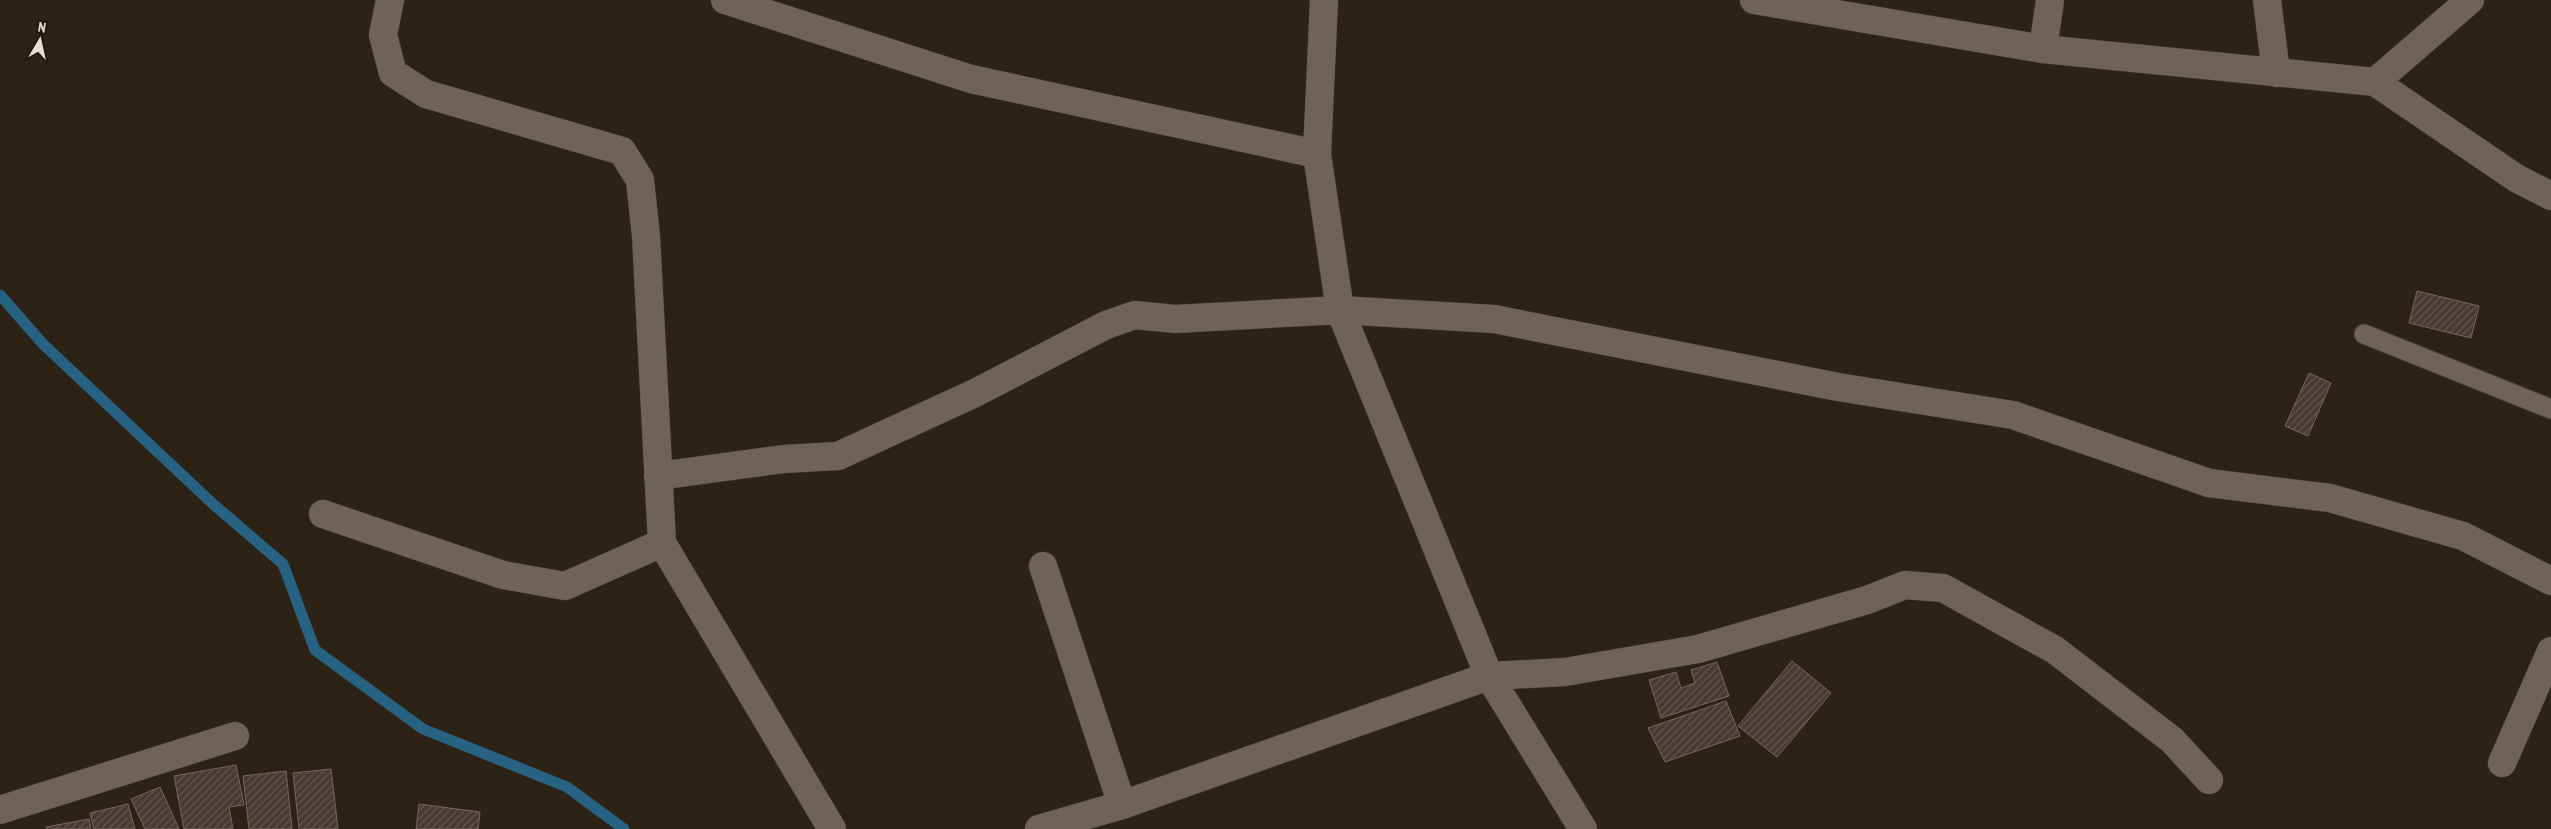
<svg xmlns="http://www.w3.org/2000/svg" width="2551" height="829" font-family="'PT Sans Narrow',sans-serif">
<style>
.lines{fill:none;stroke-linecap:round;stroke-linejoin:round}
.stream{stroke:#276283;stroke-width:11}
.building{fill:url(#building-hatch);stroke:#78655f}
.lane-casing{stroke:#463e35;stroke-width:21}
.street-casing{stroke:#463e35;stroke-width:29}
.lane{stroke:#6f6355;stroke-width:19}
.street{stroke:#6f6355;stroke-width:28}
</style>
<defs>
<pattern id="building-hatch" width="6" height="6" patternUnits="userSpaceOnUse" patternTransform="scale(1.25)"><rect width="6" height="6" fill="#493833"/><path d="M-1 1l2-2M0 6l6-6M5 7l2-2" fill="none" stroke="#635450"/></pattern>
</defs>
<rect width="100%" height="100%" fill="#2c2216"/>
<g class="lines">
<path class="stream" d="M0,295L43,344L213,504L283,564L315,650L423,729L567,787L624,829"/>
</g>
<g class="building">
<path d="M2417,291L2479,306L2471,338L2409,323Z"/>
<path d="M2309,373L2331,383L2308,436L2285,426Z"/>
<path d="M1792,661L1831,693L1777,757L1738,726Z"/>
<path d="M1717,662L1729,696L1661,718L1649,680L1676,672L1681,688L1695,683L1691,670Z"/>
<path d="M1726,701L1740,736L1665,762L1648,728Z"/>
<path d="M236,765L244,805L229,807L233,829H184L174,776Z"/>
<path d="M331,769L338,829H299L293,773Z"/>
<path d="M286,771L292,829H249L243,776Z"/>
<path d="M160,787L179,829H145L131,799Z"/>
<path d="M128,804L135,829H94L90,813Z"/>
<path d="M419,804L480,812L478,829H416Z"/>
<path d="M89,819L91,829H47L46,827Z"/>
</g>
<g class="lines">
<defs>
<path id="lane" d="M2364,334L2551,409"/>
<g id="street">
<path d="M390,0L383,35L393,73L426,94L622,151L640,180L646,236L662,543L832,829"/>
<path d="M725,0L971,79L1317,154"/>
<path d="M1324,0L1317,154L1340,310L1489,676L1583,829"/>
<path d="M1754,0L2043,49L2375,82L2516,178L2551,196"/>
<path d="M2267,0L2276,73"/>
<path d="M2043,49L2050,0"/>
<path d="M2375,82L2470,0"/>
<path d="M658,476L784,459L838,456L975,393L1106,325L1135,315L1175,319L1340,310L1494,319L1838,387L2013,415L2209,483L2330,498L2463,536L2551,581"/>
<path d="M323,514L503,575L565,586L662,543"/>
<path d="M1043,566L1122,805"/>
<path d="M2502,763L2551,651"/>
<path d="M0,810L235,736"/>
<path d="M1039,829L1122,805L1489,676L1565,672L1698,649L1867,600L1905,585L1943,588L2055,650L2172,740L2209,780"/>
</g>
</defs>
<use href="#lane" class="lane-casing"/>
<use href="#street" class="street-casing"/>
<use href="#lane" class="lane"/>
<use href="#street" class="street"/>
</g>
<g transform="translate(40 40) rotate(9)" stroke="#22190c" stroke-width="4" paint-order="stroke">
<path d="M0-4L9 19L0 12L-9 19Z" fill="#e5ded6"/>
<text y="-8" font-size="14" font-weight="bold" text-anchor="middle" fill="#e5ded6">N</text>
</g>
</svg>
